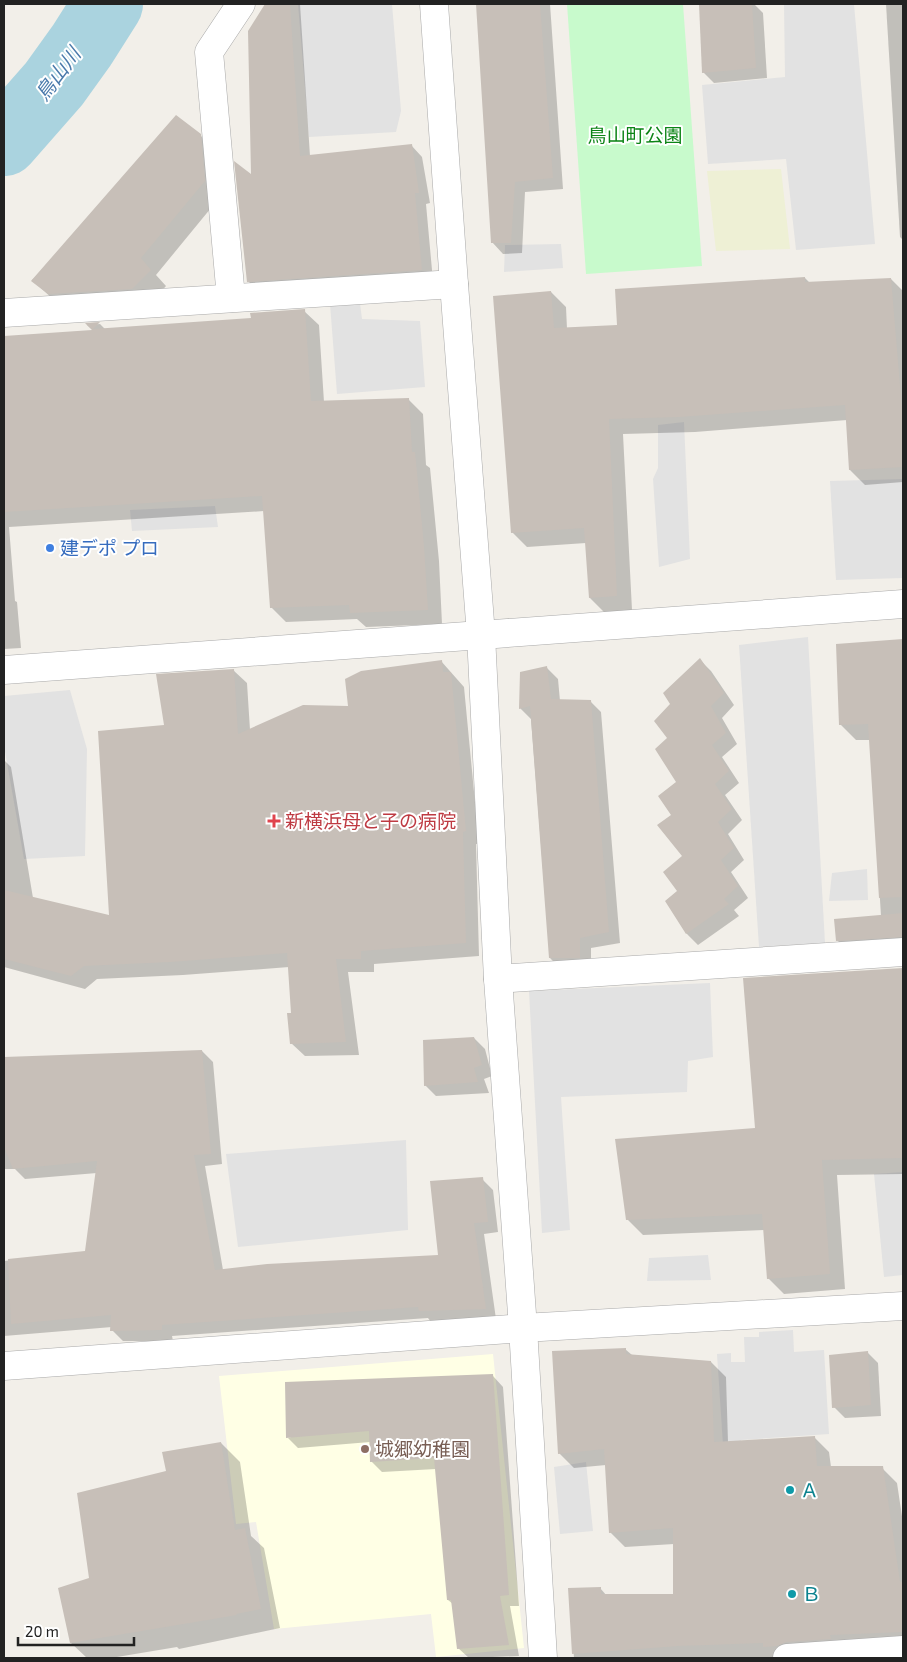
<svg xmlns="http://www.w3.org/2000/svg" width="907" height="1662" font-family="'Exo 2','Noto Sans JP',sans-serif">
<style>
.education{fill:#ffffe5}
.farmland{fill:#eef0d5}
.park{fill:#c8facc}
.parking{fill:#e2e2e2}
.shadow{fill:#0003}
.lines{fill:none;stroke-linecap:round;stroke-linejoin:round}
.river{stroke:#aad3df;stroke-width:70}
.building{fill:#c7bfb8}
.street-casing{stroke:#a9a9a9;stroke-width:29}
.street{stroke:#fff;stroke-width:28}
.shop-dot{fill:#3f7fe0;stroke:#fff;stroke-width:2}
.health-dot{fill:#e0444e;stroke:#fff;stroke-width:2}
.education-dot{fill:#8d6e63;stroke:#fff;stroke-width:2}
.culture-dot{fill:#0f9aa8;stroke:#fff;stroke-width:2}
.labels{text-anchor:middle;stroke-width:4;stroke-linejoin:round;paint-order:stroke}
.park-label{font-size:19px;fill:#0c8416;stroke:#fff}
.shop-label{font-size:19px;fill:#366cbe;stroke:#fff;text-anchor:start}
.health-label{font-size:19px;fill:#be3a42;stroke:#fff;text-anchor:start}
.education-label{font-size:19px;fill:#785e54;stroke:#fff;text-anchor:start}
.culture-label{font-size:19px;fill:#0d838f;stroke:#fff;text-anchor:start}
.water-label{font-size:20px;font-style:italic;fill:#4a7aab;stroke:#fff}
</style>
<rect width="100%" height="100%" fill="#f2efe9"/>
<path class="education" d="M493,1354L524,1648L436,1657L431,1614L274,1629L256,1522L236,1524L219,1376Z"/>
<path class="farmland" d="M781,169L790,249L716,251L707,171Z"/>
<path class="park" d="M567,4H683L702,266L586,274Z"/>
<g class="parking">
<path d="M298,4H392L401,111L396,132L309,137Z"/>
<path d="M784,4H854L875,244L796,250L786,159L708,164L702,85L785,77Z"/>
<path d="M561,244L563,268L504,272L505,245Z"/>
<path d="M330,304H360L362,319L420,321L425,387L337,394Z"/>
<path d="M684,422L690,559L659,567L653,479L658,468V425Z"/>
<path d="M903,479V578L836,580L830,481Z"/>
<path d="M215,506L218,527L132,531L130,510Z"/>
<path d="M808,637L825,943L759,947L739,645Z"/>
<path d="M70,690L87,749L85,856L24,859L4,746V696Z"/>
<path d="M867,869L868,900L829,901L832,873Z"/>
<path d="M710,983L713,1057L688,1061L687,1092L561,1097L570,1230L542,1233L529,991Z"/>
<path d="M406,1140L408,1230L238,1247L226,1154Z"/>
<path d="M903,1172V1275L884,1277L874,1174Z"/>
<path d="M708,1255L711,1280L647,1281L649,1258Z"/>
<path d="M793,1330L794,1352L824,1350L829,1434L741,1440L745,1505L727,1506L717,1354L731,1353V1362H745L744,1337H759V1332Z"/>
<path d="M586,1462L593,1531L560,1534L554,1467Z"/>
</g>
<g class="shadow">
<path d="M266,4H300L310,156L411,145L422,157L430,203L426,204L433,281L259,292L248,281L253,177L249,32Z"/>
<path d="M477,4H550L563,189L525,192L522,253L503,254L492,242Z"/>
<path d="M700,4H754L763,13L767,78L714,83L703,72Z"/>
<path d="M886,4H903V240L900,237Z"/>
<path d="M200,135L216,151L220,197L156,275L166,286L149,305L65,310L32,280Z"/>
<path d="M805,278L810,283L891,279L903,291V482L865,485L850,470L847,420L695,432L623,434L632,610L605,613L590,598L586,543L527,547L512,532L551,292L566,307L567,329L618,326Z"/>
<path d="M304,311L319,325L324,402L408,399L423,414L426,465L430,468L439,561L442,624L366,627L357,619L286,622L271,607L264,511L9,527L15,601L17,602L21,648L4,649V337L94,331L87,325L100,324L106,330L252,319Z"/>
<path d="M903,640V953L853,956L837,940L881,916L870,740H856L840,724L837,645Z"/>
<path d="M700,660L711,671L734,705L722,718L737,744L722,757L739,783L725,795L742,820L728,834L744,860L731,872L748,898L734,910L739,916L698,945L687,934L666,901L679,891L683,856L678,782L668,738L671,704Z"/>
<path d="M441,661L464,687L479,844H476L479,956L374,964V972H348L359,1055L305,1056L291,1043L293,1014L289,967L183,975L97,979L85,989L4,967V760L11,767L33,898L110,916L165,726L233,670L247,683L250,730L349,708Z"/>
<path d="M547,668L558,679L560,701H590L601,712L620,943L591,948V968L561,969L550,958L531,719L520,708Z"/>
<path d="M903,969V1174L837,1175L845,1289L784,1294L768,1278L764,1230L643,1235L627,1219L756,1129L744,980Z"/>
<path d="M474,1038L485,1049L492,1076L484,1079L489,1093L436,1096L425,1085Z"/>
<path d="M202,1051L213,1062L222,1164L205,1166L223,1270L440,1256L482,1179L493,1190L498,1232L484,1234L496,1319L431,1322L428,1318L172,1336L173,1341H123L112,1330V1327L4,1336V1261L86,1252L97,1173L25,1179L15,1169H4V1058Z"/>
<path d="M625,1349L632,1355L711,1362L726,1377L728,1442L814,1437L829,1452L831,1467L882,1468L897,1483L903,1523V1650L798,1658H574L569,1589L600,1588L607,1596L674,1595V1544L625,1547L610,1532L606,1465L574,1468L559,1453Z"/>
<path d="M867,1352L878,1363L881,1416L845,1418L834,1407Z"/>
<path d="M493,1376L503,1387L519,1606H510L519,1656L469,1658L458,1648L453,1604L448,1600L436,1469L382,1472L371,1461L370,1442L298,1448L288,1438Z"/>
<path d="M221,1443L240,1462L251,1536L264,1548L280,1628L179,1649L177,1647L111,1658H87L71,1643L90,1579Z"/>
</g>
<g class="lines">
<path class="river" d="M4,141L54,84L82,45L108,4"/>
</g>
<g class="building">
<path d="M265,4H290L300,156L412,144L419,193H415L422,270L247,282L234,161L251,174L248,31Z"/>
<path d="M476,4H540L553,178L515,182L511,243H491Z"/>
<path d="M699,4H752L756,68L702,73Z"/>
<path d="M176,115L201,134L205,181L141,258L151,270L132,289L48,294L31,281Z"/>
<path d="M805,277V282L891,278L903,422V467L849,470L845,405L679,417L609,419L617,596L589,598L584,528L511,533L493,296L551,291L554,328L617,325L615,289Z"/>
<path d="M305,309L311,401L409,398L412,452H415L424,546L428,610L350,613L349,605L270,608L262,496L4,512V336L92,330L85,323L100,322L93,329L251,318L250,313Z"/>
<path d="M903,639V897L879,898L868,724L839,725L836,644Z"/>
<path d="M700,658L724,693L711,706L726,733L712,745L729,771L715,784L732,809L718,822L734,848L721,860L738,886L724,899L729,904L686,934L665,901L677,891L663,872L682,856L657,825L671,815L658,796L676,782L655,749L667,738L654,721L670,704L663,693Z"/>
<path d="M442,660L443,672H451L466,831L463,832L466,943L361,951V959H336L346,1042L290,1044L287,1013H291L287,953L170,962L84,966L71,976L4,959V890L109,915L98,731L164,725L156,674L234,669L238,734L303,705L348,706L345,679L361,671Z"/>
<path d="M547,666L551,699L591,700L609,932L580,938V958H549L530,706L519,709L520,672Z"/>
<path d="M903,913V937L836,941L834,919Z"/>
<path d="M903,968V1158L822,1160L830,1274L767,1279L762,1214L626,1220L615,1139L755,1128L743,978Z"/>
<path d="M474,1037L482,1065L474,1068L478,1082L424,1086L423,1040Z"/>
<path d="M202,1050L211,1154L194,1155L215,1270L267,1264L438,1255L430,1181L483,1177L488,1222L474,1223L486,1309L419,1311L418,1307L162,1325V1330L110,1331L111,1315L11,1324L8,1259L85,1251L97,1161L13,1169L4,1147V1057Z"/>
<path d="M626,1348V1354L711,1361L714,1442L815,1436L817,1466H883L900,1582H903V1632L830,1635L831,1639L786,1642L777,1646L763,1647V1643L678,1646L572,1654L568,1588L601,1587V1594H673V1528L609,1533L604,1449L558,1454L552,1351Z"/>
<path d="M868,1351L871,1405L832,1408L829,1355Z"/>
<path d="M493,1374L509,1595L500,1596L509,1645L457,1649L451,1600H447L434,1458L370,1462L369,1431L286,1438L285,1382Z"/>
<path d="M221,1442L235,1530L245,1528L261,1609L236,1614L237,1615L70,1643L58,1588L89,1578L77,1493L166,1471L162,1452Z"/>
</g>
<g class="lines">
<defs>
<g id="street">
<path d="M434,4L454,284L481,635L498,979L523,1328L543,1658"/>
<path d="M231,298L209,52L241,4"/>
<path d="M4,313L454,284"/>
<path d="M4,670L903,604"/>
<path d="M498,979L903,952"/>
<path d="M4,1366L523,1328L903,1306"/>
<path d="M787,1658L903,1650"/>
</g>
</defs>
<use href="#street" class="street-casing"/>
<use href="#street" class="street"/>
</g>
<circle class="shop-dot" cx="50" cy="548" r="5"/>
<path class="health-dot" d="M271.5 813.5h5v5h5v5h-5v5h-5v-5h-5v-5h5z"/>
<circle class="education-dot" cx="365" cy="1449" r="5"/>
<g class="culture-dot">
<circle cx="790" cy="1490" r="5"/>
<circle cx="792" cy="1594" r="5"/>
</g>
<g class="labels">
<g class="park-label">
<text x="635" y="142">鳥山町公園</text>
</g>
<g class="shop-label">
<text x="60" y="555">建デポ プロ</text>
</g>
<g class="health-label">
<text x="285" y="828">新横浜母と子の病院</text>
</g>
<g class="education-label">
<text x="375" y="1456">城郷幼稚園</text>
</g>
<g class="culture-label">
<text x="800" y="1497">Ａ</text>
<text x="802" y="1601">Ｂ</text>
</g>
<g class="water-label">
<text transform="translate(58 74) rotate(-53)" y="7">鳥山川</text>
</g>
</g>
<rect width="907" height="1662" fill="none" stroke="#222222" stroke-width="10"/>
<path d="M18 1637v8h116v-8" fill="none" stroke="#222222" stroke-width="2.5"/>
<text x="25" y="1637" font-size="15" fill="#222222" stroke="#ffffff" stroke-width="4" paint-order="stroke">20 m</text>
</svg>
